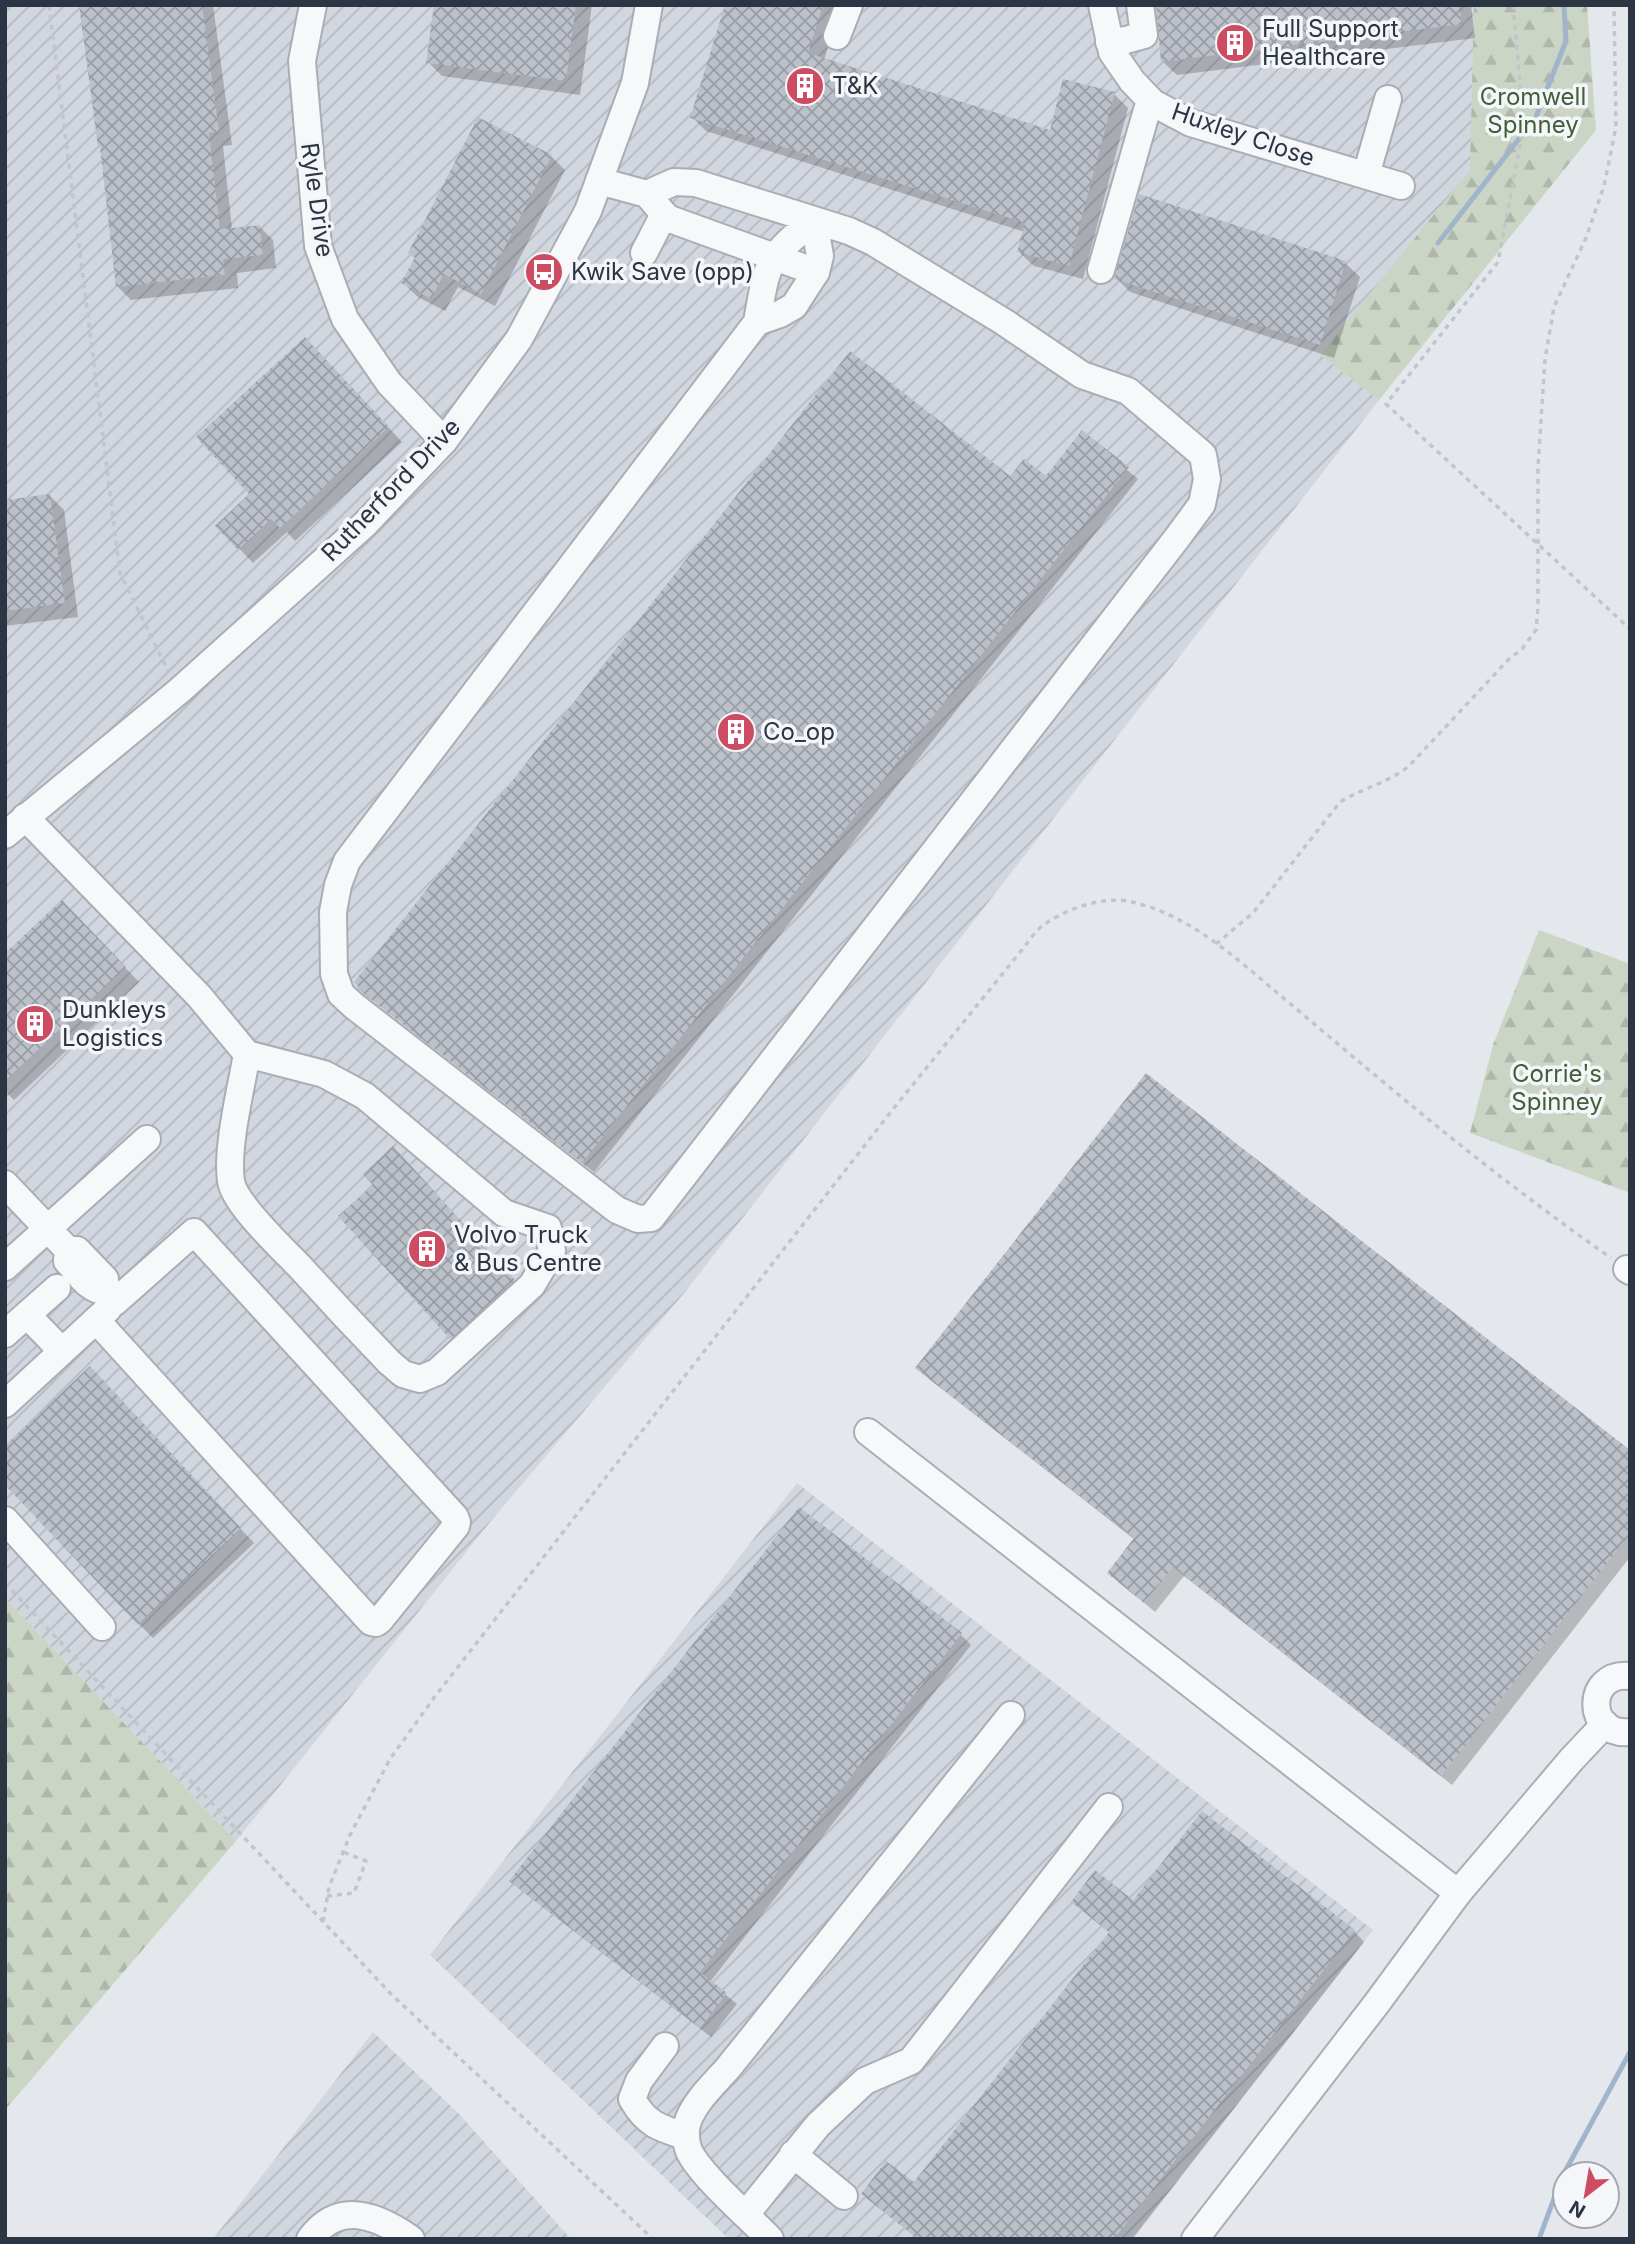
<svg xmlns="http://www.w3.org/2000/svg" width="1635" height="2244" font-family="Inter,sans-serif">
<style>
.industrial{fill:url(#industrial-furrows)}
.forest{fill:url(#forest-firs)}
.shadow{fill:#0003}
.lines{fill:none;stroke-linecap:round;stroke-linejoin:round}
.stream{stroke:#a0b5cb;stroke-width:5}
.building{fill:url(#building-cross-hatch)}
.minor-casing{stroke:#a9aeb6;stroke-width:30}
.path{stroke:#c2c5cb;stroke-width:3.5;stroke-dasharray:5 5;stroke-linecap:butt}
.minor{stroke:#f7f8fa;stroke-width:26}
.labels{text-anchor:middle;stroke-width:7;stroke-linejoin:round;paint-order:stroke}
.poi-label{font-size:24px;fill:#2c3544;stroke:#f4f6f9;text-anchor:start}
.park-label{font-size:24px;fill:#416039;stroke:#f4f6f9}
.street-label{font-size:24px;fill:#2c3544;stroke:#f4f6f9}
</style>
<defs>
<pattern id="industrial-furrows" width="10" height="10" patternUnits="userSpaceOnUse" patternTransform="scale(1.75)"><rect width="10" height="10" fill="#d2d6de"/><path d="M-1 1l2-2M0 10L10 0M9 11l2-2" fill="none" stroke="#b4b8c0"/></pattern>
<pattern id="forest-firs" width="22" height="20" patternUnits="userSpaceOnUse" patternTransform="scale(1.75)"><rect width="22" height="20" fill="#cad5c5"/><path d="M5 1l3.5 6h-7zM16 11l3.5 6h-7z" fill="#aeb7aa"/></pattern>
<pattern id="building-cross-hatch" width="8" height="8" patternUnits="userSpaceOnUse" patternTransform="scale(1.75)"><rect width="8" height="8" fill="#bbc0c9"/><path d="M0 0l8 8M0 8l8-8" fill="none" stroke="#989da5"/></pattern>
</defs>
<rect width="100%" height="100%" fill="#e4e7ec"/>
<g class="industrial">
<path d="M5,5H1474L1471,170L1321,355L1379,400L685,1292L490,1522L236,1841L5,1598Z"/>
<path d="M797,1483L1373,1930L1133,2239H729L430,1955Z"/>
<path d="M373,2032L459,2114L571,2239H213Z"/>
</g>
<g class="forest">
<path d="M1474,5H1587L1596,130L1379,400L1320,355L1470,170Z"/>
<path d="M1539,930L1630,964V1193L1470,1133L1493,1045Z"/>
<path d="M5,1598L236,1841L5,2110Z"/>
</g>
<g class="shadow">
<path d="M81,5H213L232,145L223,146L232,229L259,226L273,240L276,268L237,273L238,288L131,300L117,286L102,149Z"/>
<path d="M435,5H592L580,95L442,76L428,62Z"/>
<path d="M727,5H841L824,60L1051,132L1114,94L1128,108L1083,279L1034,266L1019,252L1025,232L706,131L692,117Z"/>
<path d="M1158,5H1471L1475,38L1177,75L1162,61Z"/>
<path d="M551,156L565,170L495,306L458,287L445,311L418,297L403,283L416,259L410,253Z"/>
<path d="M1345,263L1360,277L1334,358L1130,292L1116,278Z"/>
<path d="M319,353L402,442L295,541L287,532L253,563L218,526L252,494Z"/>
<path d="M1082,433L1138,479L594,1172L367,995L1011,479H1046Z"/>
<path d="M50,496L64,510L78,617L5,626V502Z"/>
<path d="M76,916L139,982L14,1100L5,1091V956Z"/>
<path d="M393,1149L516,1283L454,1340L340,1216L375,1185Z"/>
<path d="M917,1368L1630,1453V1557L1452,1785L1184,1576L1155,1612L1109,1573L1135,1540L928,1378Z"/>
<path d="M103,1383L254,1543L153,1638L139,1624Z"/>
<path d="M799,1510L961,1635L971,1645L710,1982L737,2004L711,2037L522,1891L512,1881Z"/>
<path d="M1073,1902H1134L1354,1931L1364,1942L1132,2239H918L863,2194L914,2185L1110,1933Z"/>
</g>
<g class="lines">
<g class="stream">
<path d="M1438,243L1536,117L1566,41L1564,5"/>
<path d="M1539,2239L1562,2177L1630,2052"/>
</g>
</g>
<g class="building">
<path d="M79,5H202L219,131L209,133L220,229L260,225L263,255L223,259L225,275L116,287L100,147H98Z"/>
<path d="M434,5H576L566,81L426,63Z"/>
<path d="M725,5H823L808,53L1050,130L1063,79L1115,92L1069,266L1017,252L1025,223L690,118Z"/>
<path d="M1156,5H1459L1462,24L1161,62Z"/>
<path d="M478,117L552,155L481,294L444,274L431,299L401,283L415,257L408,253Z"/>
<path d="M1139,194L1346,261L1320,345L1114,279Z"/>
<path d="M305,337L389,427L280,528L271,519L238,550L215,526L249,494L196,437Z"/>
<path d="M850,351L1010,476L1024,459L1046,476L1082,430L1129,467L582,1163L364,994L354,982Z"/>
<path d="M50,494L65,603L5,611V500Z"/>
<path d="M62,900L126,967L5,1081V953Z"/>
<path d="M1146,1073L1630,1450V1534L1441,1776L1173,1567L1144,1603L1107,1573L1134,1538L915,1368Z"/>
<path d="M393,1146L515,1280L450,1339L338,1216L373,1185L363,1174Z"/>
<path d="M90,1366L241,1528L138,1625L5,1485V1446Z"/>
<path d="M799,1507L962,1633L700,1972L727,1993L700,2028L509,1881Z"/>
<path d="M1202,1811L1355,1930L1114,2239H918L861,2194L886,2161L914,2182L1109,1932L1071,1902L1095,1870L1133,1900Z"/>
</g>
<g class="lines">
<defs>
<g id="minor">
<path d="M313,5L302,61L318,246L345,319L389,383L444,441"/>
<path d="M1102,5L1112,52L1132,81L1153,103L1191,123L1401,186"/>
<path d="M837,36L849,5"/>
<path d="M1109,42L1126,40L1144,35L1140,5"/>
<path d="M1366,175L1388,99"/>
<path d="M599,181L647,194L667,218L816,272"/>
<path d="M647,194L674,182L696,183L849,231L873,242L1004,322L1082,375L1128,391L1203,455L1207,479L1202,504L1177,538L651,1218L638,1219L617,1210L354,1006L341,994L334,974L333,912L338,885L347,861L757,322C767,265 766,257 814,221L820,256L816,272L794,306L780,314L757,322"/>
<path d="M644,253L664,214"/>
<path d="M1101,270L1147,110L1153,103"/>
<path d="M25,817L199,996L247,1054L324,1074L365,1096L504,1213L548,1228L552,1251L532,1285L437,1372L420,1379L403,1374L389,1362C359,1331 330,1300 301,1268C284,1250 234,1204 231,1181C226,1149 241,1088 247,1054"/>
<path d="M5,835L179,691L365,524L444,441L519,339L588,211L635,83L649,5"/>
<path d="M5,1184L68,1250H77L105,1279L106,1292C87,1289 80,1275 67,1261L68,1250"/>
<path d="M5,1267L147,1139"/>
<path d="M1627,1269L1630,1271"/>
<path d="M27,1315L62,1351"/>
<path d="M96,1320L371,1622L376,1623L380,1620L456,1526L457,1522L455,1517L194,1232L115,1302"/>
<path d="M5,1334L57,1288"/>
<path d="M5,1404L108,1309"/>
<path d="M868,1432L1458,1893"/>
<path d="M5,1520L102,1627"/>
<path d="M1630,1676C1585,1671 1585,1737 1630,1732"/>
<path d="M665,2046L639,2081L632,2099C646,2124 659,2128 685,2136"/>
<path d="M793,2154L844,2196"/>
<path d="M746,2214L818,2125L865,2081L911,2061L1109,1807"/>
<path d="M310,2239C339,2200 377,2215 411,2239"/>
<path d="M770,2239C749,2217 701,2176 689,2151C686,2143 685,2133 687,2124C693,2103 714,2084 728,2068L1011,1715"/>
<path d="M1195,2239L1377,2003L1458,1893L1572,1759L1605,1724"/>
</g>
</defs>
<use href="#minor" class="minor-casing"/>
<g class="path">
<path d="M49,5L120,573L168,671"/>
<path d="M1513,5L1524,124L1498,262L1386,404L1630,629"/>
<path d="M1216,944L1253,913L1340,802C1363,788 1388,783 1409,766L1508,660L1522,649L1536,630L1538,607V466L1545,359L1554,307L1586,238L1604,186L1616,127L1614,5"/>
<path d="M5,1583L391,1994L653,2239"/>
<path d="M327,1896L354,1893L366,1861L343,1852"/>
<path d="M323,1922L329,1887L350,1835L390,1759L436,1695L890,1113L1025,946C1030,939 1036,931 1042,926C1065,909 1104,895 1132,902C1193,916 1240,962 1287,1001C1326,1034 1365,1067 1405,1100C1471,1155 1540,1208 1611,1258"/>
</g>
<use href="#minor" class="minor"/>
</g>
<defs>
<symbol id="building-disc" viewBox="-11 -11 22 22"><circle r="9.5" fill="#cd4c62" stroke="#f4f6f9"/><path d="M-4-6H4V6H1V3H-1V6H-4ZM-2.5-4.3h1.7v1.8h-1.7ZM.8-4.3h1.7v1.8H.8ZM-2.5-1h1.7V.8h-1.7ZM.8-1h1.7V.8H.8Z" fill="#fff"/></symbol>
<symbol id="bus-disc" viewBox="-11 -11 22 22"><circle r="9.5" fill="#cd4c62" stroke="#f4f6f9"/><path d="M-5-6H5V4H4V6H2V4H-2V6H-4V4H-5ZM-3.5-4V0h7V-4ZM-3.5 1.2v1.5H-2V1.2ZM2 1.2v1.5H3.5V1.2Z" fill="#fff"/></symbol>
</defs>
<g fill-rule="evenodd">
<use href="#building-disc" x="1213" y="21" width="44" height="44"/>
<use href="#building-disc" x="783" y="64" width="44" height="44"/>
<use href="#bus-disc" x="522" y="250" width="44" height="44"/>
<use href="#building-disc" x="714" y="710" width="44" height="44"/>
<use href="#building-disc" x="13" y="1002" width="44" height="44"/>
<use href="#building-disc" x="405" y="1227" width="44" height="44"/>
</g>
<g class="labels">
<g class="poi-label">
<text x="1262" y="37">Full Support<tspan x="1262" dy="28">Healthcare</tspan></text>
<text x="832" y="94">T&amp;K</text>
<text x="571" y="280">Kwik Save (opp)</text>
<text x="763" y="740">Co_op</text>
<text x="62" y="1018">Dunkleys<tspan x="62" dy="28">Logistics</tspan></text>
<text x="454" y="1243">Volvo Truck<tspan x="454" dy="28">&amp; Bus Centre</tspan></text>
</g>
<g class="park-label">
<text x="1533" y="105">Cromwell<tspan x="1533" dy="28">Spinney</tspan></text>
<text x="1557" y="1082">Corrie's<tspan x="1557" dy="28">Spinney</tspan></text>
</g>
<g class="street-label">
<text transform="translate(1243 135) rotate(19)" y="8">Huxley Close</text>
<text transform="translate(317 200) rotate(82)" y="8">Ryle Drive</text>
<text transform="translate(391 490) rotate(-46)" y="8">Rutherford Drive</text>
</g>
</g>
<rect width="1635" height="2244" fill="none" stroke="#2c3544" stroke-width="14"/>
<g transform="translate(1586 2195) rotate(211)"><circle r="33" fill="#f4f6f9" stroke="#a4a9b1" stroke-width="2"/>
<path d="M0-5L12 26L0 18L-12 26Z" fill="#cd4c62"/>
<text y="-10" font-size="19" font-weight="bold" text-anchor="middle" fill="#2c3544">N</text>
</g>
</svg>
